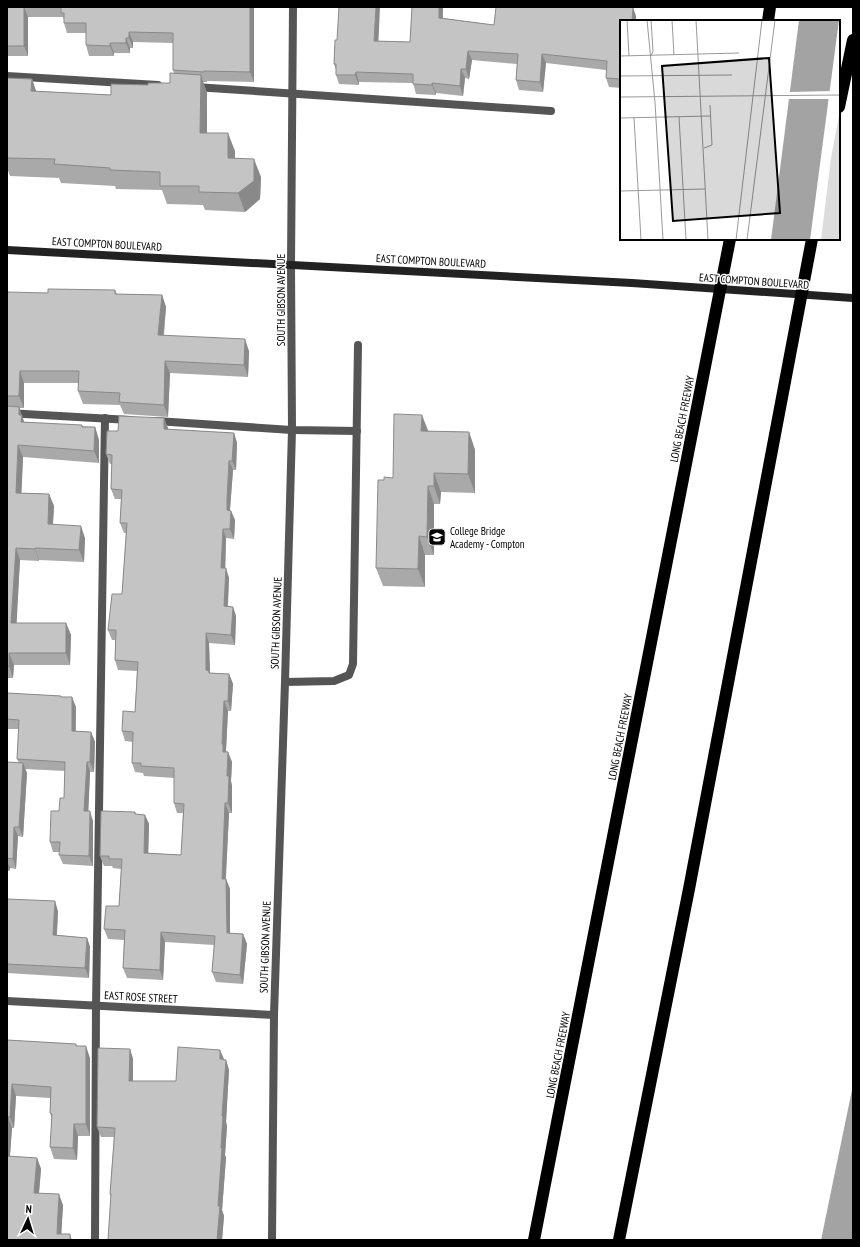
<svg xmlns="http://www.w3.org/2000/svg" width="860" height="1247" font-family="'PT Sans Narrow',sans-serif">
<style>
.water{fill:#a3a3a3}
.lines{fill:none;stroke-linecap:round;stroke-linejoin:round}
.service{stroke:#555;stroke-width:8}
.minor{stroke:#555;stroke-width:8}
.tertiary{stroke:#555;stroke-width:8}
.secondary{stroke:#222;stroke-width:8}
.motorway{stroke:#000;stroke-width:12}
.wall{fill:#a9a9a9}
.shaded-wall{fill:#898989}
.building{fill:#c4c4c4;stroke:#898989}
.labels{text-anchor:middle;stroke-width:3;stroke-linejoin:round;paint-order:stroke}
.street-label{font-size:11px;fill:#000;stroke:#fff}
.poi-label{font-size:11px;fill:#000;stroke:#fff;text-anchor:start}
.inset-road{fill:none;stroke:#999;stroke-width:1}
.view{fill:#000;fill-opacity:0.15;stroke:#000;stroke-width:2}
.inset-edge{fill:none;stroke:#000;stroke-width:2}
</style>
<rect width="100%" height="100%" fill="#fff"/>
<path class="water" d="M853,1085V1240H821Z"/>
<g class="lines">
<g class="service">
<path d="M7,76L158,85"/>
<path d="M195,87L551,111"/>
<path d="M7,413L130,420"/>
<path d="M156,421L292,430L357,431"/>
<path d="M285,682L334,681L349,675L353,664L358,345"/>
<path d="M95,1240L96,1006L105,418"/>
</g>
<g class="minor">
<path d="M7,1001L274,1015"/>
<path d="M272,1240L274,1015L285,682L292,430L291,265"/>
</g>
<path class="tertiary" d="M291,265L293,7"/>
<path class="secondary" d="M7,250L632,283L853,298"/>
<g class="motorway">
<path d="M768,21L770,7"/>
<path d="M839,107L853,40"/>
<path d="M534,1240L730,239"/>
<path d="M619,1240L689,889L812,239"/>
</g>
</g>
<g class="wall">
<path d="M7,7H254V82L207,81V82H203L207,93V133L235,151V158L261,177L260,199L245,212L205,210L203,205L167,204L162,190L116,189L115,186L61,183L59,178L10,176L7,168V78L32,79L36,91L111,95L148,85L170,83L174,73L173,70V43L133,42V48H130V53H114V56H89L86,45V33H67L64,23V20L63,17H28V56H7Z"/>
<path d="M412,7H443V18L494,25L636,16L621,21V88L609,87L606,78V70L546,63L543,92L519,90L516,80L517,64L472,60L469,79L465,78L463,96L436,93V95L416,94L413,83L359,82V85L339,84L336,75V70L334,64L337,40L410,42Z"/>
<path d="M115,290L117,294L162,295L166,307L164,336L249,351L248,377L170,373L168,417L124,414L120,405L83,404L78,391V383H24V408H19L24,422L95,427L99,440V463L23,457L21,493L49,494L54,506L53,525L85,538L84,562L39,560V561L20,560L16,623H66L71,635L70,665H14L13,678H7V293H48Z"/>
<path d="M164,418L168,429L234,433L237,443L236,470H233L230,509V510L231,511L235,520L234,539L226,538L225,568L229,578L228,606L233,607L236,616L235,645L209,643L210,673L229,674L233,684L231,711H228L226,750V752H228L232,762L231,781L232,786V813H229L226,879L230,889V933L243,934L247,944L243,984L216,982L212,972L214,945L165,942L163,980L127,978L123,968L124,940L108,939L104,929L119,906L121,869L113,868L112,866H104L100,856L135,812L136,814L145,815L149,824L148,853L181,855L183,813H177L174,803V778L144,776L143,773L135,772L132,763L133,742L125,741L122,731L135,712L137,671L118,670L115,660V640H112L108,630L122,594L126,533H124L120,523L121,499H115L111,489L112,464H110L106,454L118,431Z"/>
<path d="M428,431L469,432L475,450V493L441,492L440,504H434V555H425V587L383,586L376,568L384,480L393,478Z"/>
<path d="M7,693L61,696L62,697L76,707V731L91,732L95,742L94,772H90L88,811L93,821V866L63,864L59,855L60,852H53L50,842L64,798L65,771L25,769L27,773L23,837L18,836L16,869L10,868L9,871H7V762L19,763L17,759L19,729H7Z"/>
<path d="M7,899L58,911L57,935L87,938L90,947L89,978L7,973Z"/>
<path d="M7,1040L76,1044L77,1046L90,1058V1136H78L77,1160L54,1159L50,1147L52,1119L50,1113V1098L16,1096L14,1128H12L10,1156L37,1158L41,1169L39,1193L63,1205L61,1234H70L72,1240H7Z"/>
<path d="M130,1049L133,1059V1081H176L224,1060H226L229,1070L226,1122L227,1126L225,1155L226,1158L222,1210L224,1216L222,1240H108L111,1197L110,1194L114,1137H101L97,1127Z"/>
</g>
<g class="shaded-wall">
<path d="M24,7L28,17V56L24,46Z"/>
<path d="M250,7H254V82L250,72Z"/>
<path d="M376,7H380L378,50L374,41Z"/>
<path d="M439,7H443L442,27L439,18Z"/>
<path d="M633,7L636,16V21H632Z"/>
<path d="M129,32L133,42V48L129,38Z"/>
<path d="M126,38L130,48V53L126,43Z"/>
<path d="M110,43L114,53V56L110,46Z"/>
<path d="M468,51L472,60L469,79L466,69Z"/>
<path d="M542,54L546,63L543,92L540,82Z"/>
<path d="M461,69L465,78L463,96L460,86Z"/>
<path d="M356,72L359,82V85L355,75Z"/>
<path d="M201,75L207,93V151L200,133Z"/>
<path d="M32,79L38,97L31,91Z"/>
<path d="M432,83L436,93V95L432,85Z"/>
<path d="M228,133L235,151L234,177L228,158Z"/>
<path d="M254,159L261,177L260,199L245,212L238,193Z"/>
<path d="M162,295L166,307L162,348L158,335Z"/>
<path d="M245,339L249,351L248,377L244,365Z"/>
<path d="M165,361L170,373L168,417L164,405Z"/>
<path d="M20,371L24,383V408L19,396Z"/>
<path d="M19,407L26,427V434L19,415Z"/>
<path d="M422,415L429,433L421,431Z"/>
<path d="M164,418L168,428L167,439L164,429Z"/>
<path d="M95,427L99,440V463L94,451Z"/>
<path d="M469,432L475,450V493L468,474Z"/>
<path d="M234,433L237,443L236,470L232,461Z"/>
<path d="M18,445L23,457L21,505L16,493Z"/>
<path d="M229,461L233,470L230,509V520L227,510V499Z"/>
<path d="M434,473L441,492L440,504L434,486Z"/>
<path d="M428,486L434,504V555L427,537Z"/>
<path d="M49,494L54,506L52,537L48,524Z"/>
<path d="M231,511L235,520L234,539L230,529Z"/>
<path d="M81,526L85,538L84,562L79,550Z"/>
<path d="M223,529L226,538L225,578L221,568Z"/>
<path d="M419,536L425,555V587L418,569Z"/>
<path d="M16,548L20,560L16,635L11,623Z"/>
<path d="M35,548L39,560V561L35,549Z"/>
<path d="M226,568L229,578L227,616L224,606Z"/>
<path d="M233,607L236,616L235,645L231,635Z"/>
<path d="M66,623L71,635L70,665L66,653Z"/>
<path d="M206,633L209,643L210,673L212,680L206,670Z"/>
<path d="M9,653L14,665L13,678L9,666Z"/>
<path d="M229,674L233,684L231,711L228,701Z"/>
<path d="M72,697L76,707L75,741L72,731Z"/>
<path d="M224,701L228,711L226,750L227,754L223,752L222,744Z"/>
<path d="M91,732L95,742L94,772L90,762Z"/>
<path d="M228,752L232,762L231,781L232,786V813L228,803L227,776Z"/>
<path d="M87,762L90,772L88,820L84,811Z"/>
<path d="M23,763L27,773L23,837L19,827Z"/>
<path d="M225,803L229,813L225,889L222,879Z"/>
<path d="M90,811L93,821V866L89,856Z"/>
<path d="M145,815L149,824L148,863L144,853Z"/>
<path d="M14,827L18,836L16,869L13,859Z"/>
<path d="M7,861L10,868L9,871L7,865Z"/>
<path d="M226,879L230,889V943L227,933Z"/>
<path d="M55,901L58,911L56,945L53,935Z"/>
<path d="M161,932L165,942L163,980L160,970Z"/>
<path d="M243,934L247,944L243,984L240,975Z"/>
<path d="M87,938L90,947L89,978L85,968Z"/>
<path d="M86,1046L90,1058V1136L86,1124Z"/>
<path d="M130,1049L133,1059V1091L129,1081Z"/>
<path d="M220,1050L224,1059H220Z"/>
<path d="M226,1060L229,1070L226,1122L227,1126L225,1155L226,1158L222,1210L224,1216L222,1240H217L218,1206L221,1148L222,1116Z"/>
<path d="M12,1084L16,1096L14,1128L10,1117Z"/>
<path d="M8,1117L12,1128L9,1167L7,1161Z"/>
<path d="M74,1124L78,1136L77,1160L73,1148Z"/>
<path d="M37,1158L41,1169L38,1204L34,1193Z"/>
<path d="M59,1194L63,1205L61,1240L57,1234Z"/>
</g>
<g class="building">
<rect x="7" y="7" width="17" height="39"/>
<path d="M61,7H250V72L204,71V72L173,70V33L129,32V38H126V43H110V46L86,45V23H64V13H61Z"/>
<path d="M339,7H376L374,41L410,42L412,7H439V18L494,25L496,7H633L632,21H621V79L606,78L607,61L542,54L540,82L516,80L518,54L468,51L466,69H461L460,86L432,83V85L413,84V74L356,72L355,75H336V64H334L335,40H337Z"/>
<path d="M170,73L201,75L200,133H228V158L254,159V181L238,193L199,192V186H160V172L110,170V168L54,164L55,159L7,158V78L32,79L31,91L111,95V84L148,85V83H170Z"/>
<path d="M48,289L115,290V294L162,295L158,335L245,339L244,365L165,361L164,405L119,402L120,393L78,391L79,371H20L19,396H7V293H8V292L48,293Z"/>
<path d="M7,406L19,407V415H22L21,422L82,425V427H95L94,451L18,445L16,493L49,494L48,524L81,526L79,550L35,548V549L16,548L11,623H66V653H9V666H7Z"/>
<path d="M394,414L422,415L421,431L469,432L468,474L434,473V486H428L427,537L419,536L418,569L376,568L378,480H384V477L393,478Z"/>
<path d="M119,416L164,418V429L234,433L232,461H229L227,499V510L231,511L230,529H223L221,568H226L224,606L233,607L231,635L206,633V670L209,671V673L229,674L228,701H224L222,744H223V752H228L227,776H229L228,803H225L222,879H226L227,933L243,934L240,975L212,972L215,936L161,932L160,970L123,968L125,930L104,929L106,906H119L122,859H109V856H100L101,811L135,812V814L145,815L144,853L181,855L184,804L174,803V768L141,766V763H132L133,732L122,731L123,711L135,712L138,662L115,660L116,630H108L112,594H122L127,523H120L122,490L111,489L112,455L106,454L107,431H118Z"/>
<path d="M7,693L61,696V697H72V731L91,732L90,762H87L84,811H90L89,856L59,855L60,842H50L51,811H59L60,798H64L65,762L17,759L19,720L7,719Z"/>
<path d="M7,762L23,763L19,827H14L13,859L7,858Z"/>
<path d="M7,899L55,901L53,935L87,938L85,968L7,964Z"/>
<path d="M7,1040L76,1044V1046H86V1124H74L73,1148L50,1147L52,1114L50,1113L51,1087L12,1084L10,1117H8L7,1126Z"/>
<path d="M178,1047L220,1050V1059L226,1060L222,1116H223L221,1148H222L218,1206H220L217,1240H108L111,1194H110L115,1128L97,1127L98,1048L130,1049L129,1081H176Z"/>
<path d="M7,1156L37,1158L34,1193L59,1194L57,1234H70V1240H7Z"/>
</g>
<defs>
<symbol id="school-square" viewBox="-11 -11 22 22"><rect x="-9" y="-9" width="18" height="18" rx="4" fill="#000" stroke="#fff"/><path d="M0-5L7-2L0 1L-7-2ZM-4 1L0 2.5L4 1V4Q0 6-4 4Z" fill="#fff"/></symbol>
</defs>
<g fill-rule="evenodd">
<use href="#school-square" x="427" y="527" width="20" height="20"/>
</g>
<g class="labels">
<g class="street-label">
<text transform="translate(107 244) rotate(3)" y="4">EAST COMPTON BOULEVARD</text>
<text transform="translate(431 261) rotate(3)" y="4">EAST COMPTON BOULEVARD</text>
<text transform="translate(754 281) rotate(4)" y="4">EAST COMPTON BOULEVARD</text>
<text transform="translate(281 300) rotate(-90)" y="4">SOUTH GIBSON AVENUE</text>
<text transform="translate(682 419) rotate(-79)" y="4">LONG BEACH FREEWAY</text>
<text transform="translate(276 623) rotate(-88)" y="4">SOUTH GIBSON AVENUE</text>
<text transform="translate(620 737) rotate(-79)" y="4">LONG BEACH FREEWAY</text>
<text transform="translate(265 947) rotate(-88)" y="4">SOUTH GIBSON AVENUE</text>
<text transform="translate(141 997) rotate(3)" y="4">EAST ROSE STREET</text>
<text transform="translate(558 1055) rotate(-79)" y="4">LONG BEACH FREEWAY</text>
</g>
<g class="poi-label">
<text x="450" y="535">College Bridge<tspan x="450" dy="13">Academy - Compton</tspan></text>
</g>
</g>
<g transform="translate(620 20)">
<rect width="220" height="220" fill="#fff"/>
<path d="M220,90V220H201L211,138Z" fill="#dcdcdc"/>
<path d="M179,0H219L190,220H151Z" fill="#a3a3a3"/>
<path d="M212,71L211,79H168L169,72Z" fill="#fff"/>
<path class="inset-road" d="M7,0L9,36M27,0L35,82L43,220M52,0L54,35M76,0L88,220M0,36L119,33M31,36L33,31L31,0M0,56L112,55M0,77L220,75M59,97L66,220M0,98L90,96M14,98L21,220M84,128L92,125L90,85M0,171L85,169M116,220L142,0M127,220L155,0"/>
<path class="view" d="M149,38L160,193L53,201L42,46Z"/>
<rect width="220" height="220" class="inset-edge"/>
</g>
<rect width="860" height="1247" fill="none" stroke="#000000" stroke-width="16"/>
<g transform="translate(28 1219) rotate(4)" stroke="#ffffff" stroke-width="3" paint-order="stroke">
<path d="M0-3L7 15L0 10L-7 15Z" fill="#000000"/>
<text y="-6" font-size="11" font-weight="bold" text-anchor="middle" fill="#000000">N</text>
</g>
</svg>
